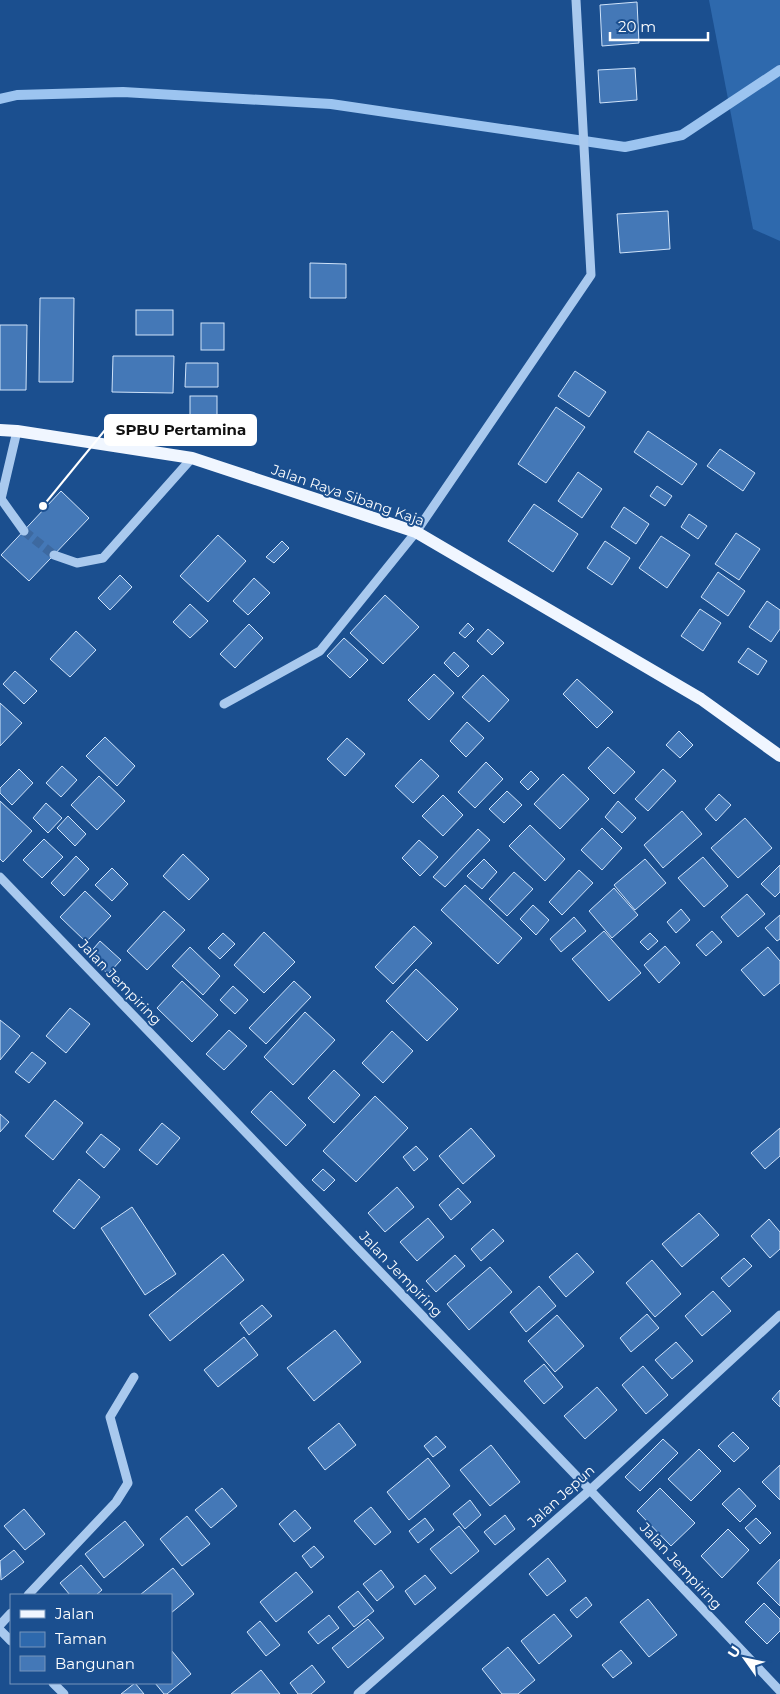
<svg xmlns="http://www.w3.org/2000/svg" width="780" height="1694" font-family="Montserrat,sans-serif">
<style>
.green{fill:#2e69ad}
.lines{fill:none;stroke-linecap:round;stroke-linejoin:round}
.stream{stroke:#9cc4f0;stroke-width:10}
.building{fill:#4478b7;stroke:#cfe3fa}
.minor-tunnel{stroke:#3d69a0;stroke-width:9;stroke-dasharray:9 4.5;stroke-linecap:butt}
.minor{stroke:#a9c9ee;stroke-width:9}
.major{stroke:#f0f6ff;stroke-width:12}
.labels{text-anchor:middle;stroke-width:4;stroke-linejoin:round;paint-order:stroke}
.street-label{font-size:14px;fill:#fff;stroke:#1b4f8f}
.leader{fill:none;stroke:#fff;stroke-width:2}
.callout-dot{fill:#fff;stroke:#1b4f8f;stroke-width:2}
.callout{fill:#fff;stroke:#fff;stroke-width:2}
.callout-label{font-size:15px;text-anchor:middle;font-weight:bold;fill:#111}
</style>
<rect width="100%" height="100%" fill="#1b4f8f"/>
<path class="green" d="M709,0H780V241L753,229Z"/>
<g class="lines">
<path class="stream" d="M0,99L17,95L123,92L331,104L625,147L682,135L780,70"/>
</g>
<g class="building">
<path d="M637,2L639,43L602,46L600,5Z"/>
<path d="M635,68L637,100L600,103L598,70Z"/>
<path d="M668,211L670,249L620,253L617,214Z"/>
<path d="M310,263L346,264V298H310Z"/>
<path d="M40,298H74L73,382H39Z"/>
<rect x="136" y="310" width="37" height="25"/>
<rect x="201" y="323" width="23" height="27"/>
<path d="M0,325H27L26,390H0Z"/>
<path d="M113,356H174L173,393L112,392Z"/>
<path d="M186,363H218V387H185Z"/>
<path d="M575,371L606,392L589,417L558,396Z"/>
<rect x="190" y="396" width="27" height="28"/>
<path d="M556,407L585,427L546,483L518,464Z"/>
<path d="M648,431L697,464L682,485L634,452Z"/>
<path d="M720,449L755,473L743,491L707,466Z"/>
<path d="M578,472L602,489L582,518L558,501Z"/>
<path d="M657,486L672,496L665,506L650,496Z"/>
<path d="M61,491L89,518L29,581L1,555Z"/>
<path d="M534,504L578,534L553,572L508,541Z"/>
<path d="M624,507L649,524L636,544L611,527Z"/>
<path d="M689,514L707,526L698,539L681,527Z"/>
<path d="M736,533L760,549L739,580L715,564Z"/>
<path d="M218,535L246,561L208,602L180,576Z"/>
<path d="M661,536L690,555L667,588L639,568Z"/>
<path d="M282,541L289,548L274,563L266,557Z"/>
<path d="M605,541L630,558L612,585L587,568Z"/>
<path d="M718,572L745,591L728,616L701,597Z"/>
<path d="M120,575L132,587L110,610L98,598Z"/>
<path d="M254,578L270,593L248,615L233,601Z"/>
<path d="M385,595L419,627L383,664L350,633Z"/>
<path d="M767,601L780,610V629L771,642L749,627Z"/>
<path d="M190,604L208,621L190,638L173,622Z"/>
<path d="M700,609L721,623L703,651L681,636Z"/>
<path d="M468,623L474,629L465,638L459,633Z"/>
<path d="M249,624L263,638L235,668L220,654Z"/>
<path d="M488,629L504,643L492,655L477,641Z"/>
<path d="M76,631L96,650L70,677L50,659Z"/>
<path d="M344,638L368,660L350,678L327,656Z"/>
<path d="M748,648L767,661L758,675L738,662Z"/>
<path d="M454,652L469,666L458,677L444,663Z"/>
<path d="M15,671L37,691L24,704L3,684Z"/>
<path d="M434,674L454,693L429,720L408,700Z"/>
<path d="M483,675L509,700L489,722L462,697Z"/>
<path d="M577,679L613,712L597,728L563,694Z"/>
<path d="M0,703L22,723L0,746Z"/>
<path d="M467,722L484,738L466,757L450,741Z"/>
<path d="M679,731L693,745L680,758L666,745Z"/>
<path d="M105,737L135,766L117,786L86,756Z"/>
<path d="M347,738L365,754L345,776L327,759Z"/>
<path d="M608,747L635,772L614,794L588,768Z"/>
<path d="M421,759L439,776L413,803L395,786Z"/>
<path d="M486,762L503,779L475,808L458,792Z"/>
<path d="M62,766L77,780L61,797L46,783Z"/>
<path d="M19,769L33,783L12,805L0,793V788Z"/>
<path d="M663,769L676,781L648,811L635,799Z"/>
<path d="M531,771L539,779L528,790L520,782Z"/>
<path d="M563,774L589,799L560,829L534,804Z"/>
<path d="M99,776L125,801L97,830L71,805Z"/>
<path d="M507,791L522,805L504,823L489,809Z"/>
<path d="M719,794L731,805L716,821L705,809Z"/>
<path d="M443,795L463,815L443,836L422,816Z"/>
<path d="M0,801L32,831L3,862L0,859Z"/>
<path d="M618,801L636,818L622,833L605,817Z"/>
<path d="M46,803L62,818L48,833L33,818Z"/>
<path d="M682,811L702,834L663,868L644,845Z"/>
<path d="M68,816L86,834L75,846L57,828Z"/>
<path d="M745,818L772,848L738,878L711,848Z"/>
<path d="M530,825L565,859L545,881L509,846Z"/>
<path d="M602,828L622,848L602,870L581,850Z"/>
<path d="M478,829L490,840L445,887L433,877Z"/>
<path d="M44,839L63,857L42,878L23,860Z"/>
<path d="M419,840L438,857L420,876L402,858Z"/>
<path d="M183,854L209,879L189,900L163,876Z"/>
<path d="M76,856L89,869L64,896L51,883Z"/>
<path d="M703,857L728,886L704,907L678,878Z"/>
<path d="M484,859L497,872L482,889L467,876Z"/>
<path d="M645,859L666,883L635,910L614,885Z"/>
<path d="M780,865V892L775,897L761,884Z"/>
<path d="M112,868L128,884L112,901L95,885Z"/>
<path d="M579,870L593,883L562,915L549,902Z"/>
<path d="M514,872L533,889L507,916L489,899Z"/>
<path d="M465,885L522,938L498,964L441,910Z"/>
<path d="M614,888L638,915L612,938L589,911Z"/>
<path d="M85,891L111,916L86,942L60,917Z"/>
<path d="M747,894L765,914L738,937L721,917Z"/>
<path d="M533,905L549,920L536,935L520,919Z"/>
<path d="M681,909L690,920L676,933L667,922Z"/>
<path d="M164,911L185,930L147,970L127,951Z"/>
<path d="M780,915V939L777,941L765,928Z"/>
<path d="M574,917L586,931L561,952L550,939Z"/>
<path d="M414,926L432,943L393,984L375,967Z"/>
<path d="M604,931L641,973L609,1001L572,959Z"/>
<path d="M712,931L722,942L706,956L696,945Z"/>
<path d="M264,932L295,962L264,993L234,965Z"/>
<path d="M223,933L235,944L220,959L208,948Z"/>
<path d="M650,933L658,941L648,950L640,942Z"/>
<path d="M100,941L121,960L108,974L88,955Z"/>
<path d="M665,946L680,963L659,983L644,965Z"/>
<path d="M190,947L220,976L203,995L172,966Z"/>
<path d="M768,947L780,961V983L764,996L741,970Z"/>
<path d="M416,969L458,1009L427,1041L386,1001Z"/>
<path d="M182,981L218,1015L192,1042L157,1008Z"/>
<path d="M294,981L311,997L266,1044L249,1028Z"/>
<path d="M233,986L248,1000L235,1014L220,1000Z"/>
<path d="M70,1008L90,1024L66,1053L46,1036Z"/>
<path d="M305,1012L335,1040L293,1085L264,1057Z"/>
<path d="M0,1020L20,1036L0,1060Z"/>
<path d="M229,1030L247,1046L224,1070L206,1054Z"/>
<path d="M392,1031L413,1051L383,1083L362,1063Z"/>
<path d="M32,1052L46,1063L29,1083L15,1072Z"/>
<path d="M334,1070L360,1095L334,1123L308,1098Z"/>
<path d="M271,1091L306,1125L286,1146L251,1112Z"/>
<path d="M375,1096L408,1128L356,1182L323,1151Z"/>
<path d="M55,1100L83,1123L53,1160L25,1136Z"/>
<path d="M0,1114L9,1122L0,1132Z"/>
<path d="M162,1123L180,1138L157,1165L139,1150Z"/>
<path d="M471,1128L495,1156L463,1184L439,1156Z"/>
<path d="M780,1128V1156L765,1169L751,1153Z"/>
<path d="M101,1134L120,1149L104,1168L86,1152Z"/>
<path d="M416,1146L428,1159L414,1171L403,1157Z"/>
<path d="M323,1169L335,1180L324,1191L312,1180Z"/>
<path d="M79,1179L100,1197L74,1229L53,1211Z"/>
<path d="M397,1187L414,1207L385,1232L368,1213Z"/>
<path d="M458,1188L471,1202L451,1220L439,1205Z"/>
<path d="M132,1207L176,1274L145,1295L101,1228Z"/>
<path d="M699,1213L719,1235L682,1267L662,1244Z"/>
<path d="M428,1218L444,1237L417,1261L400,1242Z"/>
<path d="M769,1219L780,1232V1249L770,1258L751,1236Z"/>
<path d="M493,1229L504,1241L481,1261L471,1249Z"/>
<path d="M577,1253L594,1272L566,1297L549,1277Z"/>
<path d="M223,1254L244,1280L170,1341L149,1315Z"/>
<path d="M455,1255L465,1266L436,1292L426,1281Z"/>
<path d="M744,1258L752,1266L729,1287L721,1278Z"/>
<path d="M652,1260L681,1294L655,1317L626,1283Z"/>
<path d="M490,1267L512,1292L469,1330L447,1304Z"/>
<path d="M539,1286L556,1306L526,1332L510,1312Z"/>
<path d="M713,1291L731,1311L702,1336L685,1316Z"/>
<path d="M262,1305L272,1316L249,1335L240,1323Z"/>
<path d="M647,1314L659,1328L631,1352L620,1338Z"/>
<path d="M557,1315L584,1346L555,1372L528,1341Z"/>
<path d="M335,1330L361,1362L314,1401L287,1368Z"/>
<path d="M244,1337L258,1355L218,1387L204,1370Z"/>
<path d="M676,1342L693,1361L672,1379L655,1360Z"/>
<path d="M544,1364L563,1387L544,1404L524,1381Z"/>
<path d="M643,1366L668,1395L646,1414L622,1385Z"/>
<path d="M597,1387L617,1410L585,1439L564,1416Z"/>
<path d="M780,1390V1407L772,1399Z"/>
<path d="M339,1423L356,1445L325,1470L308,1448Z"/>
<path d="M733,1432L749,1448L734,1462L718,1446Z"/>
<path d="M436,1436L446,1447L433,1457L424,1446Z"/>
<path d="M663,1439L678,1453L640,1491L625,1477Z"/>
<path d="M491,1445L520,1482L490,1506L460,1470Z"/>
<path d="M699,1449L721,1471L691,1501L668,1479Z"/>
<path d="M428,1458L450,1486L409,1520L387,1492Z"/>
<path d="M780,1465V1500L762,1482Z"/>
<path d="M222,1488L237,1506L211,1528L195,1510Z"/>
<path d="M660,1488L695,1523L671,1546L637,1511Z"/>
<path d="M739,1488L756,1506L740,1522L722,1504Z"/>
<path d="M470,1500L481,1515L465,1529L453,1514Z"/>
<path d="M371,1507L391,1532L375,1545L354,1521Z"/>
<path d="M24,1509L45,1534L25,1550L4,1526Z"/>
<path d="M295,1510L311,1528L294,1542L279,1524Z"/>
<path d="M505,1515L515,1529L495,1545L484,1532Z"/>
<path d="M187,1516L210,1544L182,1566L160,1539Z"/>
<path d="M425,1518L434,1530L418,1543L409,1531Z"/>
<path d="M756,1518L771,1533L760,1544L745,1528Z"/>
<path d="M125,1521L144,1545L104,1578L85,1554Z"/>
<path d="M459,1526L479,1551L451,1574L430,1549Z"/>
<path d="M728,1529L749,1550L722,1578L701,1556Z"/>
<path d="M314,1546L324,1557L311,1568L302,1556Z"/>
<path d="M14,1550L24,1562L1,1580L0,1561Z"/>
<path d="M548,1558L566,1581L547,1596L529,1574Z"/>
<path d="M780,1559V1606L757,1583Z"/>
<path d="M81,1565L102,1590L96,1595H70L60,1583Z"/>
<path d="M173,1568L194,1594L171,1613V1595H140Z"/>
<path d="M381,1570L394,1587L377,1601L363,1584Z"/>
<path d="M296,1572L313,1592L276,1622L260,1602Z"/>
<path d="M425,1575L436,1588L415,1605L405,1591Z"/>
<path d="M358,1591L374,1611L354,1627L338,1607Z"/>
<path d="M586,1597L592,1605L577,1618L570,1610Z"/>
<path d="M648,1599L677,1635L649,1657L620,1622Z"/>
<path d="M764,1603L780,1619V1631L767,1644L745,1622Z"/>
<path d="M554,1614L572,1636L539,1664L521,1641Z"/>
<path d="M329,1615L339,1628L318,1644L308,1632Z"/>
<path d="M368,1619L384,1638L348,1668L332,1648Z"/>
<path d="M260,1621L280,1645L266,1656L247,1632Z"/>
<path d="M508,1647L535,1680L518,1694H502L482,1669Z"/>
<path d="M171,1650L191,1674L167,1694H164L155,1683H171Z"/>
<path d="M621,1650L632,1663L613,1678L602,1665Z"/>
<path d="M312,1665L325,1682L311,1694H298L290,1683Z"/>
<path d="M261,1670L280,1694H231Z"/>
<path d="M135,1683L144,1694H121Z"/>
</g>
<g class="lines">
<path class="minor-tunnel" d="M24,531L54,555"/>
<g class="minor">
<path d="M17,431L1,499L24,531"/>
<path d="M54,555L77,563L103,558L192,458"/>
<path d="M224,704L320,651L416,532L591,275L576,0"/>
<path d="M0,877L590,1490L780,1691"/>
<path d="M28,1595L116,1502L128,1483L110,1417L134,1377"/>
<path d="M0,1625L11,1613"/>
<path d="M0,1630L11,1641"/>
<path d="M53,1683L64,1694"/>
<path d="M358,1694L590,1490L780,1315"/>
</g>
<path class="major" d="M0,430L17,431L192,458L416,532L701,699L780,756"/>
</g>
<g class="labels">
<g class="street-label">
<text transform="translate(348 495) rotate(19)" y="5">Jalan Raya Sibang Kaja</text>
<text transform="translate(120 982) rotate(46)" y="5">Jalan Jempiring</text>
<text transform="translate(401 1274) rotate(46)" y="5">Jalan Jempiring</text>
<text transform="translate(561 1496) rotate(-42)" y="5">Jalan Jepun</text>
<text transform="translate(681 1566) rotate(47)" y="5">Jalan Jempiring</text>
</g>
</g>
<path class="leader" d="M43 506L105 430"/>
<circle class="callout-dot" cx="43" cy="506" r="5"/>
<rect class="callout" x="105" y="415" width="151" height="30" rx="5"/>
<g class="callout-label">
<text x="181" y="435">SPBU Pertamina</text>
</g>
<rect x="10" y="1594" width="162" height="90" fill="#1b4f8f" stroke="#7695bc"/>
<rect x="20" y="1610" width="25" height="8" fill="#f0f6ff" stroke="#7695bc"/>
<text x="55" y="1619" font-size="15" fill="#ffffff">Jalan</text>
<rect x="20" y="1632" width="25" height="15" fill="#2e69ad" stroke="#7695bc"/>
<text x="55" y="1644" font-size="15" fill="#ffffff">Taman</text>
<rect x="20" y="1656" width="25" height="15" fill="#4478b7" stroke="#7695bc"/>
<text x="55" y="1669" font-size="15" fill="#ffffff">Bangunan</text>
<g transform="translate(745 1659) rotate(303)" stroke="#1b4f8f" stroke-width="4" paint-order="stroke">
<path d="M0-4L9 19L0 12L-9 19Z" fill="#ffffff"/>
<text y="-8" font-size="14" font-weight="bold" text-anchor="middle" fill="#ffffff">U</text>
</g>
<path d="M610 32v8h98v-8" fill="none" stroke="#ffffff" stroke-width="2.5"/>
<text x="618" y="32" font-size="15" fill="#ffffff" stroke="#1b4f8f" stroke-width="4" paint-order="stroke">20 m</text>
</svg>
